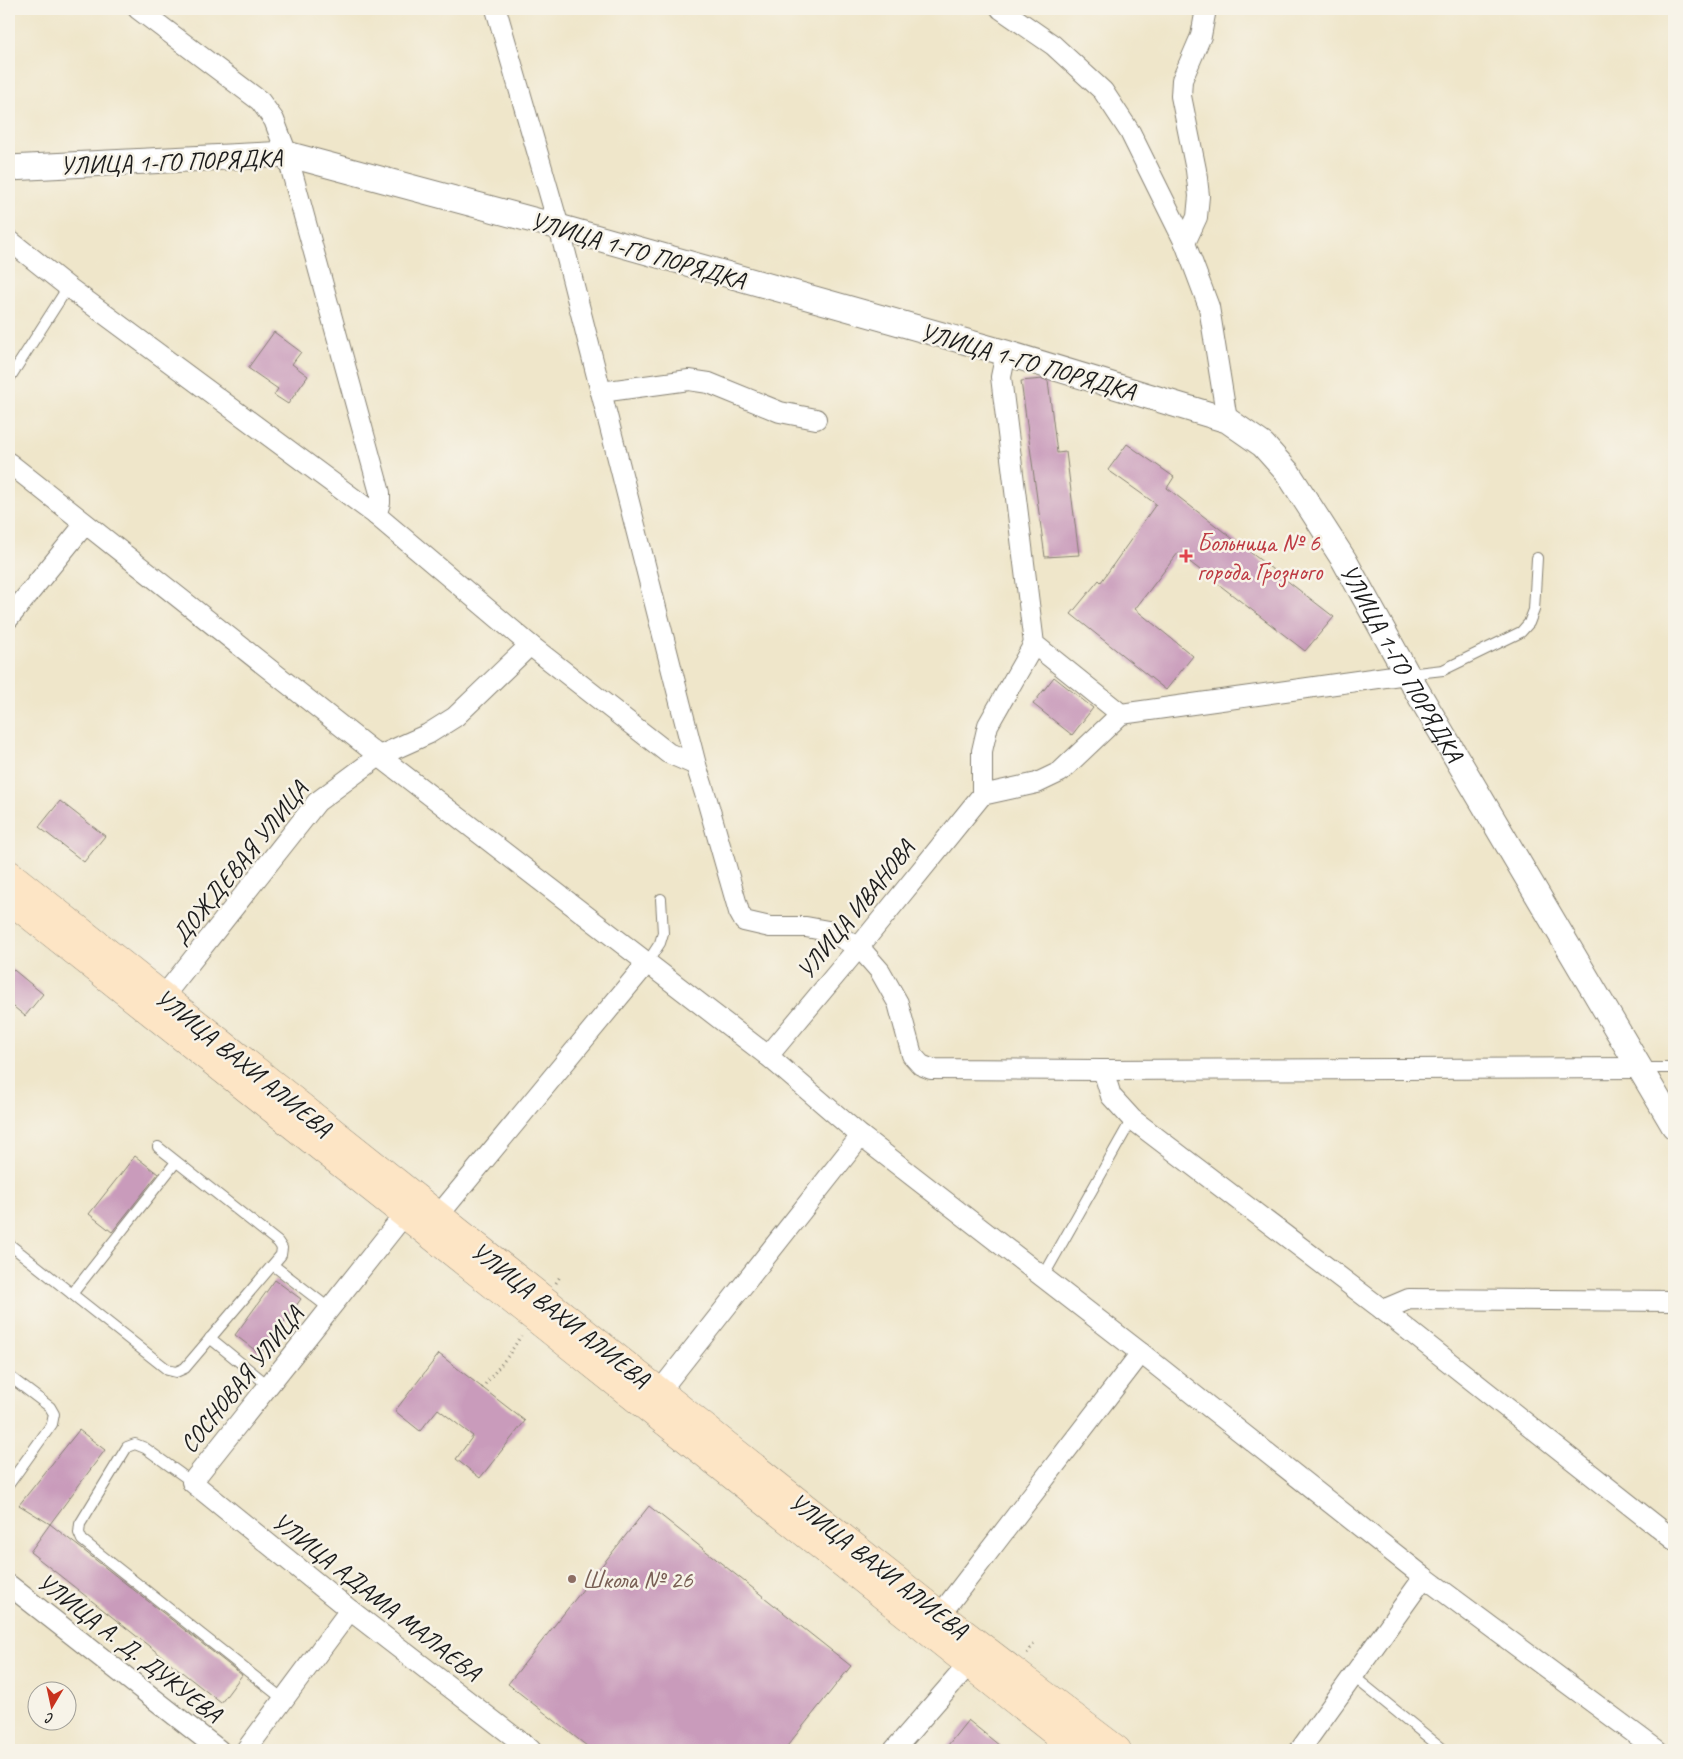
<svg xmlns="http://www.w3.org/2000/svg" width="1683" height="1759" font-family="Caveat,sans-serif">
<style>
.building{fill:#c99bbb}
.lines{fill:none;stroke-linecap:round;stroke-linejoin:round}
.service-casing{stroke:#868173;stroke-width:12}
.minor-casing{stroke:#868173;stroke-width:22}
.tertiary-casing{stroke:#868173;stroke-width:27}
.secondary-casing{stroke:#868173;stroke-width:29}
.path{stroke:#868173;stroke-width:3;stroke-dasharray:1 4;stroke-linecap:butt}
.service{stroke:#fff;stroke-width:10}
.minor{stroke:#fff;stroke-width:20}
.tertiary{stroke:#fff;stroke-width:25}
.secondary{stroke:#fde5c5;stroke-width:28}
.health-dot{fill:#e0444e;stroke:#f7f3e8;stroke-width:2}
.education-dot{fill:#8d6e63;stroke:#f7f3e8;stroke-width:2}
.labels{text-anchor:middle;stroke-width:5;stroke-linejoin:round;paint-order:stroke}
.street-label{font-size:25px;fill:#1c1c1c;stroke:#f7f3e8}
.health-label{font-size:25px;fill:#be3a42;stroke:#f7f3e8;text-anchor:start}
.education-label{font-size:25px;fill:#785e54;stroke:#f7f3e8;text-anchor:start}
</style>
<rect width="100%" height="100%" fill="#f7f3e8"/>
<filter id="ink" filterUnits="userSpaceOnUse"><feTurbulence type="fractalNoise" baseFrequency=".02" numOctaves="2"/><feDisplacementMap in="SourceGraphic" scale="10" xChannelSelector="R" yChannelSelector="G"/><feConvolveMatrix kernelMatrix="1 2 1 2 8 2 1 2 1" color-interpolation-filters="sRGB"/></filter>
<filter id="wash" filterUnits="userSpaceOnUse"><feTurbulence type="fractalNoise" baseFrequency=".0096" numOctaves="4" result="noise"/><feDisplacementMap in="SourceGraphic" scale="20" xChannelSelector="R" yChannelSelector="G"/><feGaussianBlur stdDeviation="1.12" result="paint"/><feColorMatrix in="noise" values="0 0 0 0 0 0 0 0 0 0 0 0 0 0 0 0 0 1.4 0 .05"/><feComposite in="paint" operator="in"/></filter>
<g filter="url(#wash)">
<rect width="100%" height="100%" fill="#efe6ca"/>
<g id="blocks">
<g class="building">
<path d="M274,332L301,352L292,364L308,376L288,404L274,395L278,389L248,368Z"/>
<path d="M1043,379L1048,381L1057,453L1066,452L1079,555L1045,557L1021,381Z"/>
<path d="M1127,444L1174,477L1167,488L1334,617L1305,651L1178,553L1135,609L1193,656L1166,690L1071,614L1099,580L1101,582L1156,504L1108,470Z"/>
<path d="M1054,677L1093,708L1072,735L1033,704Z"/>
<path d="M60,801L105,836L84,862L39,827Z"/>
<path d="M9,966L43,994L25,1016L9,1003Z"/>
<path d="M135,1156L158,1174L112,1232L89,1214Z"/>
<path d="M275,1280L301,1299L260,1354L235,1335Z"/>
<path d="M439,1354L525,1421L480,1478L456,1459L473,1436L438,1409L420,1431L395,1411Z"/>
<path d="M79,1430L105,1450L50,1524L19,1505Z"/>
<path d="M649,1506L851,1666L784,1750H592L508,1684Z"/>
<path d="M50,1524L242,1675L221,1703L30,1552Z"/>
<path d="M968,1720L1005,1750H944Z"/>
</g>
</g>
</g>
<g filter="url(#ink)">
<use href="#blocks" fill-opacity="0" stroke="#868173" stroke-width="1"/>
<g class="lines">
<defs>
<g id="service">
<path d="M9,379L68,287"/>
<path d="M1408,674L1443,670L1521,632L1529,623L1534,610L1537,558"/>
<path d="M647,963L660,943L663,933L661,899"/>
<path d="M1643,1068H1674"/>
<path d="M9,1244L168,1370L176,1372L185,1368L281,1255L282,1248L278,1242L158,1147"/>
<path d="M273,1265L330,1309"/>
<path d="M1043,1277L1132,1119"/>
<path d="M72,1294L176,1162"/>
<path d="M210,1338L269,1386"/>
<path d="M9,1376L50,1407L54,1414L52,1424L9,1484"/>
<path d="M192,1482L145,1448L135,1444L127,1447L80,1524L79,1533L82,1540L283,1699"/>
<path d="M1353,1676L1444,1750"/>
</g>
<g id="minor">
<path d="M138,9L260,101L274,120L287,154L380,493V503L376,515"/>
<path d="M496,9L559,227L696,765L707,800L739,912L744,921L770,927H806L828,931L859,947L880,971L898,1003L912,1055L921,1065L931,1069L1103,1070L1640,1068"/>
<path d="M1001,9L1053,45L1103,91L1130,132L1185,243L1209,307L1227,420"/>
<path d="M9,240L68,287L376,515L530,645L668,753L696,765"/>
<path d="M1185,243L1197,217L1199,196L1196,170L1181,96L1182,80L1201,36L1206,9"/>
<path d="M1006,353L1001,377L1034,644L1121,714L1407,674"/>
<path d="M601,392L689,380L709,383L780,412L816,419"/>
<path d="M9,463L379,756L768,1056L861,1136L1141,1353L1424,1577L1657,1750"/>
<path d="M9,618L85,524"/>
<path d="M982,795V751L988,725L1034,644"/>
<path d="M163,997L317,802L379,756L428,734L455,717L530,645"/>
<path d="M768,1056L859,947L982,795L1037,783L1060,772L1121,714"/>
<path d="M1103,1070L1111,1096L1132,1119L1383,1310L1674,1540"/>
<path d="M404,1215L192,1482L350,1610L531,1750"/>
<path d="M438,1216L647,963"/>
<path d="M1383,1310L1409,1299L1674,1301"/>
<path d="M659,1392L861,1136"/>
<path d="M9,1585L219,1750"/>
<path d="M940,1615L1141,1353"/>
<path d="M246,1750L350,1610"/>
<path d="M894,1750L968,1665"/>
<path d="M1300,1750L1424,1577"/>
</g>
<g id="tertiary">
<path id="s1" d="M9,168L287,154L559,227L1006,353L1227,420L1263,445L1288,473L1344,560L1407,674L1674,1126"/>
</g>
<g id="secondary">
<path d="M9,874L940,1615L1117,1750"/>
<path d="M9,899L1077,1750"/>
</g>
</defs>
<use href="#service" class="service-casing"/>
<use href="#minor" class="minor-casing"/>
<use href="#tertiary" class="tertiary-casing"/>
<use href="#secondary" class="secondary-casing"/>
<g class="path">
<path d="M556,1283L561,1275"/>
<path d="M482,1388L508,1356L521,1336"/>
<path d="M1027,1653L1034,1644"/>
</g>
<use href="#service" class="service"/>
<use href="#minor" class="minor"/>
<use href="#tertiary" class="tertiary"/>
<use href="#secondary" class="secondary"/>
</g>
</g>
<path class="health-dot" d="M1183.5 548.5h5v5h5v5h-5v5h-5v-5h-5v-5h5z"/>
<circle class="education-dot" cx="572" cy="1579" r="5"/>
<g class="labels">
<g class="street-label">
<text transform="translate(171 161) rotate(-2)" y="9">УЛИЦА 1-ГО ПОРЯДКА</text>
<text transform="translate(638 250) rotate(16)" y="9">УЛИЦА 1-ГО ПОРЯДКА</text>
<text transform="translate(1028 361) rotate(16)" y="9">УЛИЦА 1-ГО ПОРЯДКА</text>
<text dy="9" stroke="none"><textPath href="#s1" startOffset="1558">УЛИЦА 1-ГО ПОРЯДКА</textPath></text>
<text transform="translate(239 862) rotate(-51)" y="9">ДОЖДЕВАЯ УЛИЦА</text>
<text transform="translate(855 909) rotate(-51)" y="9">УЛИЦА ИВАНОВА</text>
<text transform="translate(244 1062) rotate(39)" y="9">УЛИЦА ВАХИ АЛИЕВА</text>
<text transform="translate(561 1314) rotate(38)" y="9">УЛИЦА ВАХИ АЛИЕВА</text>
<text transform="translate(241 1379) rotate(-51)" y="9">СОСНОВАЯ УЛИЦА</text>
<text transform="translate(879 1565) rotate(38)" y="9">УЛИЦА ВАХИ АЛИЕВА</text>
<text transform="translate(377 1596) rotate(38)" y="9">УЛИЦА АДАМА МАЛАЕВА</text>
<text transform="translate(130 1647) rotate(38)" y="9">УЛИЦА А. Д. ДУКУЕВА</text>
</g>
<g class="health-label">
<text x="1197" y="551">Больница № 6<tspan x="1197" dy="29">города Грозного</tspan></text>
</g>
<g class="education-label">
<text x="582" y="1588">Школа № 26</text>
</g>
</g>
<rect width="1683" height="1759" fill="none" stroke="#f7f3e8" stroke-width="30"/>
<g transform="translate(52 1706) rotate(189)"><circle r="24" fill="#f7f3e8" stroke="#9f9d96"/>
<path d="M0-4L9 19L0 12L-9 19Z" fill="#c8321e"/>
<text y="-8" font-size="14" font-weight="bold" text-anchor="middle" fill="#1c1c1c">С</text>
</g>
</svg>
